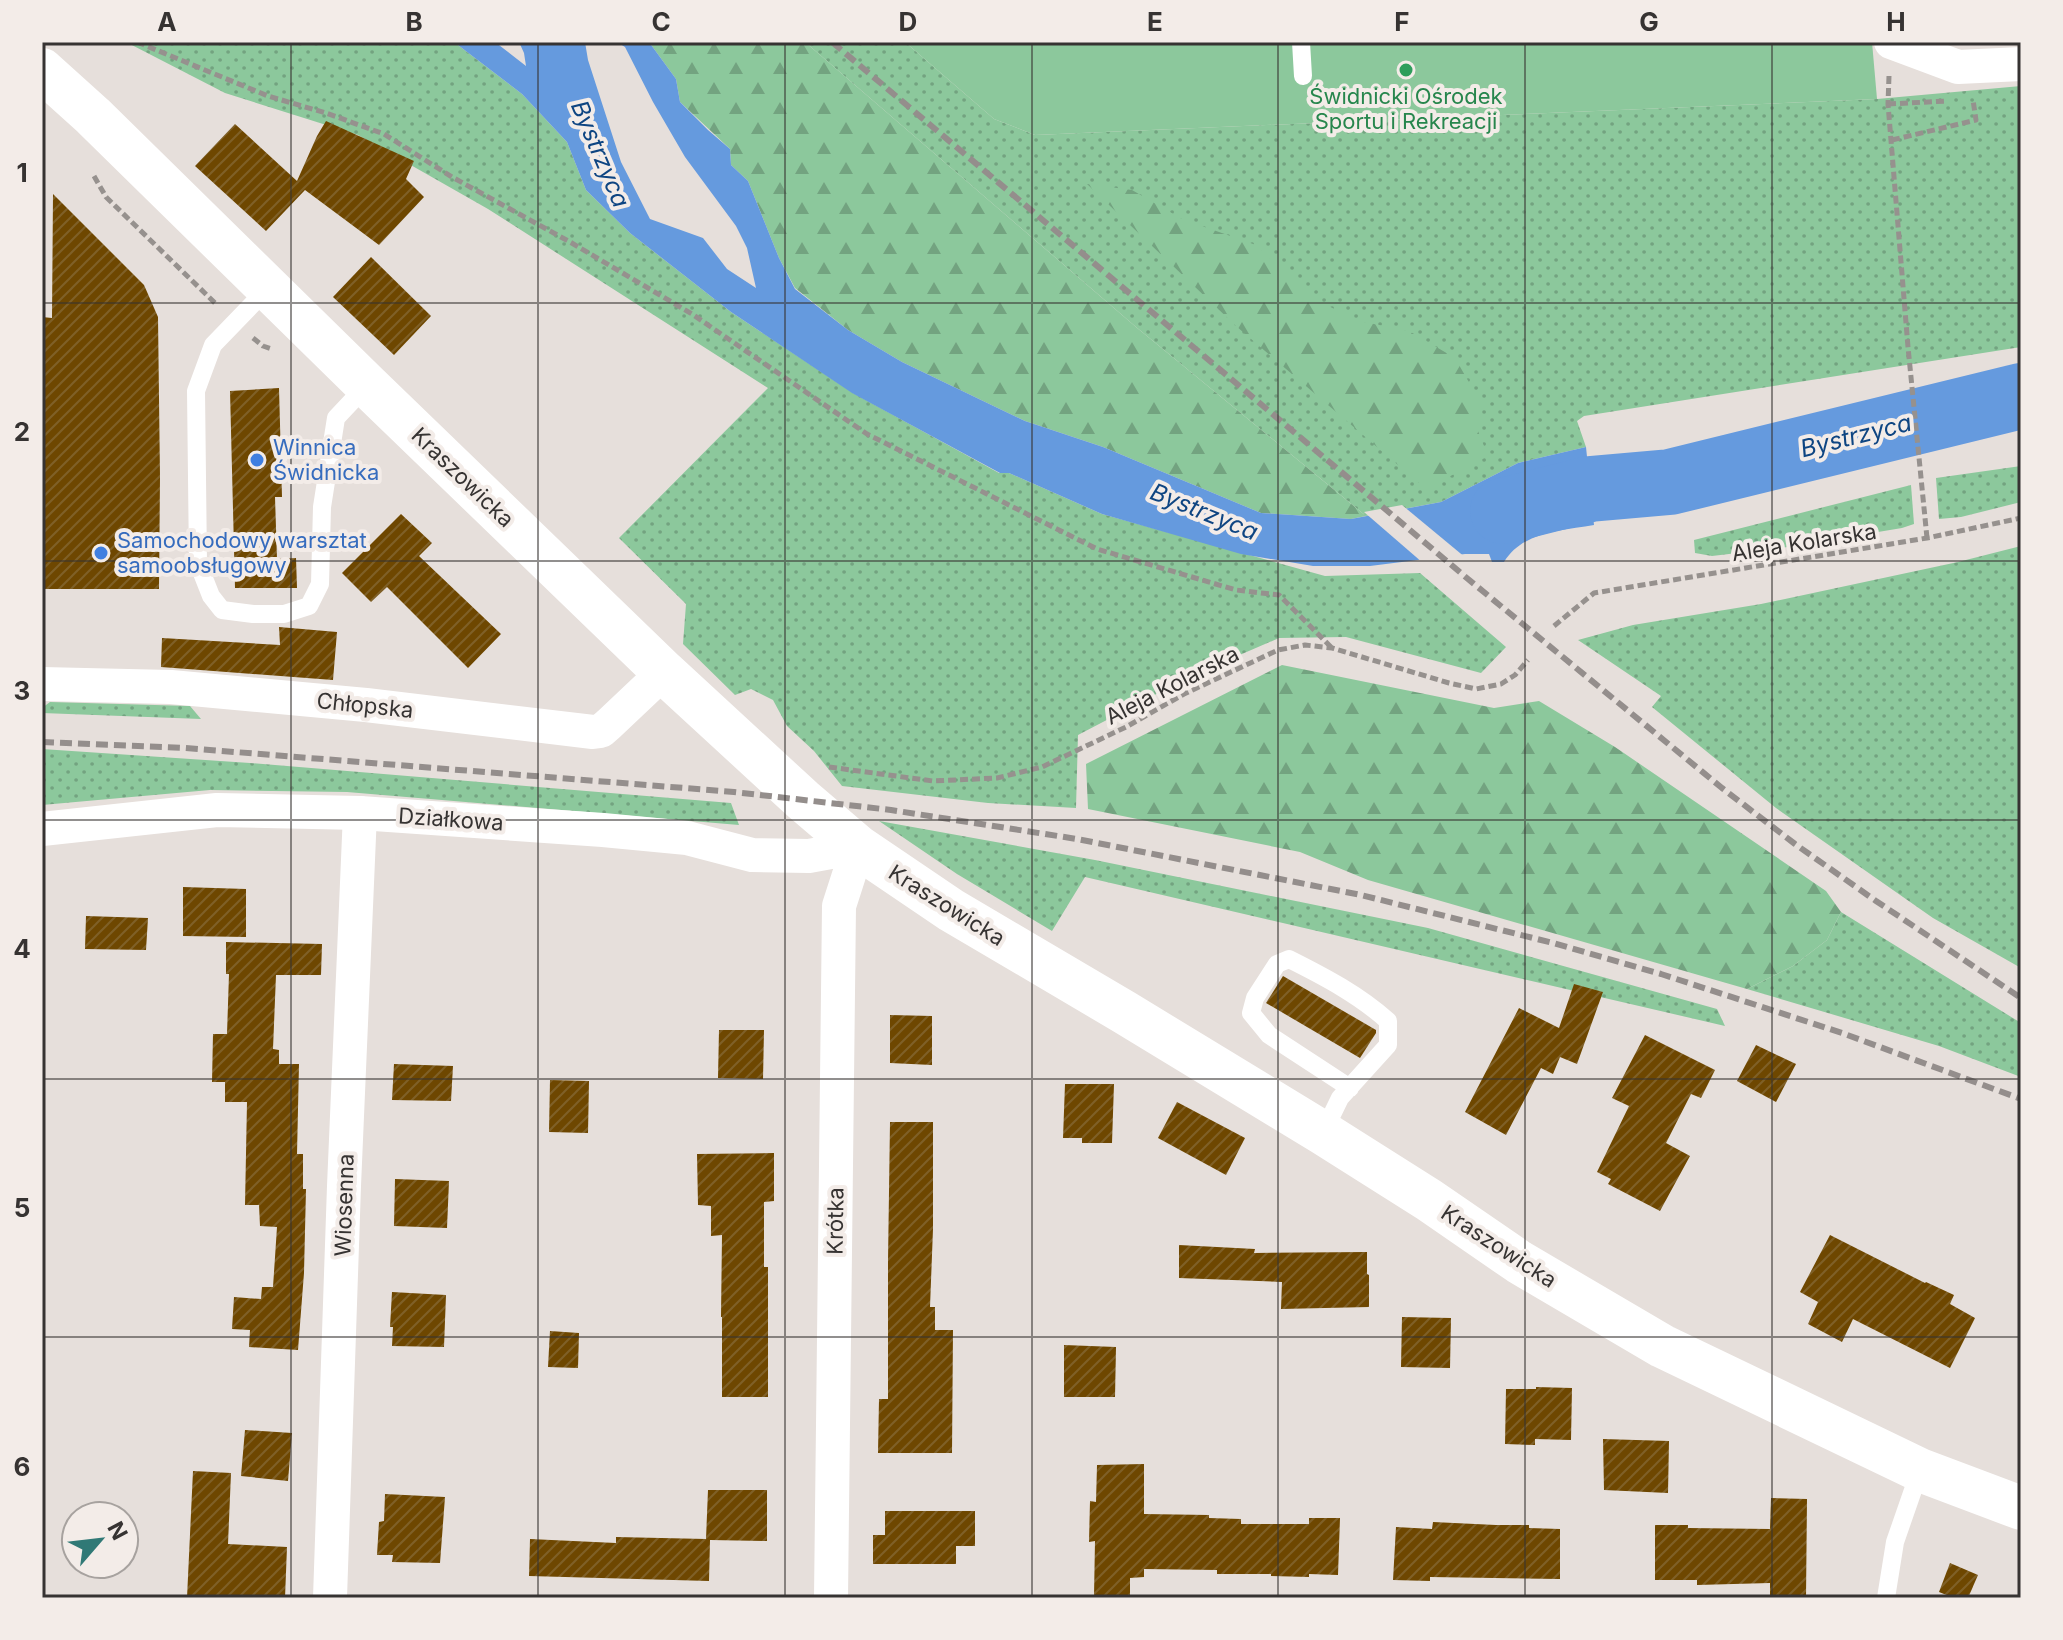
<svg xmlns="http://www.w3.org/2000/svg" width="2063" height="1640" font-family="Inter,sans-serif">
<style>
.grass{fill:url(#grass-dots)}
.forest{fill:url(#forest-firs)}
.pitch{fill:#8cc89c}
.water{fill:#659ade}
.pier{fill:#e6dfdb}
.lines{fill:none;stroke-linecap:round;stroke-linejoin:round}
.river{stroke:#659ade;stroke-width:66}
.building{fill:url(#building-hatch)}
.path{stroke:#96918e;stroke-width:5;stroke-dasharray:8 4;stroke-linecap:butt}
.lane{stroke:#fff;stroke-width:18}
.street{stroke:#fff;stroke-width:34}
.secondary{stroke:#fff;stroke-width:44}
.rail{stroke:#948e8c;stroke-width:6;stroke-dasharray:12 6;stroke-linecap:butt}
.grid{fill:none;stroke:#363332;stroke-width:2;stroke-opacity:0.55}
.leisure-dot{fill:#2e9e5b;stroke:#f3ece8;stroke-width:3}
.shop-dot{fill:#3f7fe0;stroke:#f3ece8;stroke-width:3}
.labels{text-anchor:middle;stroke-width:8;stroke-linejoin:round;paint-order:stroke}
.leisure-label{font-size:22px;fill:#27864d;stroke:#f3ece8}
.shop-label{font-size:22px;fill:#366cbe;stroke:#f3ece8;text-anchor:start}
.street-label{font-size:22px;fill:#363332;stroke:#f3ece8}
.water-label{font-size:24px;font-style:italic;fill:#0e4582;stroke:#f3ece8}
.neatline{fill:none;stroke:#363332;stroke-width:3}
.grid-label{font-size:26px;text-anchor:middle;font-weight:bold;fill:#363332}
</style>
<defs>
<pattern id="grass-dots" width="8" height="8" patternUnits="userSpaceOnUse" patternTransform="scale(2)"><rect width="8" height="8" fill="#8cc89c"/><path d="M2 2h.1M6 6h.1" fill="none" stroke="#73a380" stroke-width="1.8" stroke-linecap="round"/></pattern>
<pattern id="forest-firs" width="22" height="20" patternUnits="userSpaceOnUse" patternTransform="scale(2)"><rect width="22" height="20" fill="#8cc89c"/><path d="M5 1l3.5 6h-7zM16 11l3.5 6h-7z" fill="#73a380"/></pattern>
<pattern id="building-hatch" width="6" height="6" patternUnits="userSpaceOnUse" patternTransform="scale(2)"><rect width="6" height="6" fill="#6e4700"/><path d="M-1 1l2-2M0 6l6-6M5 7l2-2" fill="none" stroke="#7f6027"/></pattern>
</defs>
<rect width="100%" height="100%" fill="#e6dfdb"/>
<g class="grass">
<path d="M126,42H454L522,94L567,142L586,190L630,233L731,312L853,393L999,473H1009L1102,514L1325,576L1420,573L1506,647L1481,673L1346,637L1279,638L1191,676L1078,735L1076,808L988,803L842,786L814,751L787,726L773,700L751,689L735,695L683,644L686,604L619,538L768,388L488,209L358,135L225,93Z"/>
<path d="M805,42H905L994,119L1035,135L1877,99L2021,86V347L1584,416L1577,421L1586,447L1518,463L1441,502L1366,516L1136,327Z"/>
<path d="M2021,466V502L1961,517L1939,519L1936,478Z"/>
<path d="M1911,485L1914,524L1902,528L1788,547L1712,556L1695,553L1694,540Z"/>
<path d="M2021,546V968L1933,918L1776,808L1652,707L1661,696L1578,640L1633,625L1761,604L1958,562Z"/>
<path d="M50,702L190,706L201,719L42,713V708Z"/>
<path d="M42,749L250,763L731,803L739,825L347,792L210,790L42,805Z"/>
<path d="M879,821L1095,860L1428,928L1717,1009L1725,1026L1085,877L1052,931L957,874Z"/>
<path d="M1841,912L2021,1023V1077L1939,1046L1747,989L1793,966L1827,940Z"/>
</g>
<g class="forest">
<path d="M649,42H805L1136,327L1366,516L1351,519L1261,513L1103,447L1025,421L902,362L848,330L795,288L779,258L748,181L731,165L730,149L680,102L676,79Z"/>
<path d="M1087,184L1132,190L1182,219L1256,245L1310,297L1359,321L1409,331L1455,358L1482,405L1478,431L1488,456L1426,489L1236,326Z"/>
<path d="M1282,665L1494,708L1539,701L1615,747L1826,891L1841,912L1827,940L1793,966L1747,989L1368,880L1300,852L1088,809L1086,764Z"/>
</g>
<path class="pitch" d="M905,42H1872L1877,99L1035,135L994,119Z"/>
<path class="water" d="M454,42H495L526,66L524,53L519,42H585L588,60L621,162L650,219L703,238L727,269L756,288L747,248L736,226L685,157L653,102L625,47L617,42H649L676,79L680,102L708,130L730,149L731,165L748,181L779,258L795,289L848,330L902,362L1025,421L1103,447L1261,513L1351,519L1441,502L1518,463L1586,447L1594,525C1561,531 1523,531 1504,562H1492L1489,554H1465L1370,566H1313L1241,554L1102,514L1009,473H1000L852,393L731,312L630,233L586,190L567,142L522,94Z"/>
<path class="pier" d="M1402,505L1466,558L1423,563L1364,512Z"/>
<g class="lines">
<path class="river" d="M1503,511L1590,489L1670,482L2021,396"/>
</g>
<g class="building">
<path d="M326,121L414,161L406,179L424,197L379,245L305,190L266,231L195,166L235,124L297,181L317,136Z"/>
<path d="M53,194L144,285L158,317L160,477L159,589H42V317L52,318Z"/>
<path d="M371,257L431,316L394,355L333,297Z"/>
<path d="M279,388L282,497H275L277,559L296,558L297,588H235L230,391Z"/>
<path d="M401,514L432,543L419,556L501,634L468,668L387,587L371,602L342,573Z"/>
<path d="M279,627L337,632L333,680L161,667L162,638L280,645Z"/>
<path d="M183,887L246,889V937L183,936Z"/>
<path d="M86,916L148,918L146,950L85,949Z"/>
<path d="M226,942L322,944L321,975H276L273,1049L279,1050V1064H299L297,1154H303V1189H306L304,1273L298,1350L249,1347L250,1330L232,1329L234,1297L261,1299L262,1287H273L277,1227L260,1226L259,1205H245L247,1102H225V1082H212L213,1034H227L229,974H226Z"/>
<path d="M1283,976L1376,1030V1033L1360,1058L1266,1003Z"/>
<path d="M1574,984L1603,992L1577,1064L1560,1057L1553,1074L1541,1068L1506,1135L1465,1112L1519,1008L1559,1028Z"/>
<path d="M890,1015L932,1016V1065L890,1063Z"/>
<path d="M719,1030H764L763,1079L718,1078Z"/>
<path d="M1645,1035L1715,1070L1701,1098L1691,1094L1666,1143L1690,1156L1660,1211L1608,1184L1611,1179L1597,1172L1629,1106L1612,1098Z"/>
<path d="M1756,1045L1796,1064L1776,1102L1737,1081Z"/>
<path d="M394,1064L453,1066L451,1101L392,1100Z"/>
<path d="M550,1080L589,1081L588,1133L549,1132Z"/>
<path d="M1065,1084H1114L1112,1143H1082V1138H1063Z"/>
<path d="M1177,1102L1245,1138L1226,1175L1158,1138Z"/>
<path d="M890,1122H933V1229L930,1307H935V1330H953L952,1453H878L879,1399H888V1261Z"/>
<path d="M774,1153V1201L764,1202V1267H768V1397H722V1317H721L722,1235L711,1236V1206L698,1205L697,1154Z"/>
<path d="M395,1179L449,1181L447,1228L394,1226Z"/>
<path d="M1830,1235L1925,1283L1926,1282L1954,1295L1950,1304L1975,1318L1950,1368L1853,1319L1842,1342L1808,1324L1818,1302L1800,1292Z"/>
<path d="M1179,1245L1255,1249L1254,1253L1367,1252V1274L1369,1275V1307L1281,1309L1282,1282L1179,1278Z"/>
<path d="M392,1292L446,1295L444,1347L392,1346L393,1327H390Z"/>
<path d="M1402,1317L1451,1318L1450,1368L1401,1367Z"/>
<path d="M550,1331L579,1333L578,1368L548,1367Z"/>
<path d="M1064,1345L1116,1347L1115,1397H1064Z"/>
<path d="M1536,1387L1572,1388L1571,1440L1535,1439V1445L1505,1444L1506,1389H1536Z"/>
<path d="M245,1430L292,1433L288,1481L241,1476Z"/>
<path d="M1603,1439L1669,1441L1668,1493L1604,1490Z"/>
<path d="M1144,1464V1514L1209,1515V1518L1241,1519V1524H1309V1518H1340L1338,1575L1309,1574V1577L1271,1576V1574H1217V1570L1144,1569V1577L1130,1578V1595L1094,1596L1095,1541L1089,1542L1090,1501L1096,1502L1097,1465Z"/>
<path d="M193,1471L231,1473L228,1544L287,1547L285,1598H187Z"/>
<path d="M708,1490H767V1541L710,1540L709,1581L529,1576L530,1539L616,1543V1537L706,1539Z"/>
<path d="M385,1494L445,1497L440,1563L392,1562L393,1555H377L379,1522L384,1521Z"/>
<path d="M1771,1498L1807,1499L1806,1598H1770V1583L1697,1585V1580H1655V1525H1688V1528L1770,1529Z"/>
<path d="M885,1511H975V1546H956V1564H873V1535H885Z"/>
<path d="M1433,1522L1496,1525H1529V1528L1560,1529V1579L1430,1577V1581L1393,1580L1396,1527L1432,1529Z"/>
<path d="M1950,1563L1978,1575L1968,1598H1954L1939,1592Z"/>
</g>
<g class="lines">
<g class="path">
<path d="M137,42L268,96L326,113L384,134L452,177L570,242L692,314L867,434L1097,549L1236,590L1279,595L1332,648"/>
<path d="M1889,76L1888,104L1908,347L1927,538"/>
<path d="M1888,104L1947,101"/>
<path d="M1892,140L1976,120L1973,100"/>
<path d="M94,176L106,197L216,304"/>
<path d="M253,338L263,346L272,349"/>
<path d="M1554,626L1594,593L1927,538L2021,518"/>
<path d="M829,767L933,781L997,778L1042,767L1126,727L1184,694L1278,650L1305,645L1332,648L1449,683L1476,689L1501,684L1515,675L1528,660"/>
</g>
<g class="lane">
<path d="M1301,42L1303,76"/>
<path d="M268,288L213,345L196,391L198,563L211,596L222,610L253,614H284L309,606L320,584L322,507L336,418L367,385"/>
<path d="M1323,1133L1340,1098L1388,1045V1021C1359,995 1325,977 1289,959L1277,964L1255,998L1251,1013L1269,1035L1350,1088"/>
<path d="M1886,1598L1895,1542L1920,1470"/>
</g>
<g class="street">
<path d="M1891,42L1958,67L2021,64"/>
<path d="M42,684L171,687L366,705L593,732L601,731L609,724L664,672"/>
<path d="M42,829L217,810L360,813L603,830L687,838L752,855L809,856L858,847L839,906L831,1598"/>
<path d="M330,1598L344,1186L360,813"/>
</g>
<path class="secondary" d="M42,70L93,116L367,385L664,672L803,800L858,847L951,910L1124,1012L1323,1133L1429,1200L1519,1262L1662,1346L1920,1470L2021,1508"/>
<g class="rail">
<path d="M832,42L1468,579L1722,788L1795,844L1876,901L2021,998"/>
<path d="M42,742L185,748L734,792L891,810L1077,839L1361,895L1553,943L1661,974L1842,1033L2021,1099"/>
</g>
</g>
<path class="grid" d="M291,42V1598M538,42V1598M785,42V1598M1032,42V1598M1278,42V1598M1525,42V1598M1772,42V1598M42,303H2021M42,561H2021M42,820H2021M42,1079H2021M42,1337H2021"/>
<circle class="leisure-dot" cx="1406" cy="70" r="8"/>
<g class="shop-dot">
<circle cx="257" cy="460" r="8"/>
<circle cx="101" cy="553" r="8"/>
</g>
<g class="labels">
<g class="leisure-label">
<text x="1406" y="104">Świdnicki Ośrodek<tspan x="1406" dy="25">Sportu i Rekreacji</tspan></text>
</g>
<g class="shop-label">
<text x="273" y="455">Winnica<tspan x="273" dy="25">Świdnicka</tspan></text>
<text x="117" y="548">Samochodowy warsztat<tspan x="117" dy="25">samoobsługowy</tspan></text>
</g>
<g class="street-label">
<text transform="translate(463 477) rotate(44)" y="8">Kraszowicka</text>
<text transform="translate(1804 542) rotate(-9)" y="8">Aleja Kolarska</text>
<text transform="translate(1172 685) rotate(-27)" y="8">Aleja Kolarska</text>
<text transform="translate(365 705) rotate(6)" y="8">Chłopska</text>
<text transform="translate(451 819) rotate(4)" y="8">Działkowa</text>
<text transform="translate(947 905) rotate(32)" y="8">Kraszowicka</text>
<text transform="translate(344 1205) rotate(-88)" y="8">Wiosenna</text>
<text transform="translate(835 1221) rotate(-89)" y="8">Krótka</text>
<text transform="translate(1499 1246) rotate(33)" y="8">Kraszowicka</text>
</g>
<g class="water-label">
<text transform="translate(600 154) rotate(67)" y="8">Bystrzyca</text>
<text transform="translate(1856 436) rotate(-14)" y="8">Bystrzyca</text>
<text transform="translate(1204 512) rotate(22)" y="8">Bystrzyca</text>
</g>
</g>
<rect width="2063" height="1640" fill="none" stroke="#f3ece8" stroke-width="88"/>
<g transform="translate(100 1540) rotate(62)"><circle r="38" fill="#f3ece8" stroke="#a7a29f" stroke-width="2"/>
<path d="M0-6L14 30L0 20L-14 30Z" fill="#307976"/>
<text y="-12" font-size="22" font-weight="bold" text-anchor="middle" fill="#363332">N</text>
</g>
<rect x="44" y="44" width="1975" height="1552" class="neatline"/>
<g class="grid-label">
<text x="167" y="31">A</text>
<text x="414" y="31">B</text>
<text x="661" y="31">C</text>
<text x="908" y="31">D</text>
<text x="1155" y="31">E</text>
<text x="1402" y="31">F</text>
<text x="1649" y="31">G</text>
<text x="1896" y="31">H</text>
<text x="22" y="182">1</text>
<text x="22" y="441">2</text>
<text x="22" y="700">3</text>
<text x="22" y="958">4</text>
<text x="22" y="1217">5</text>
<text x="22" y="1476">6</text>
</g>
</svg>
